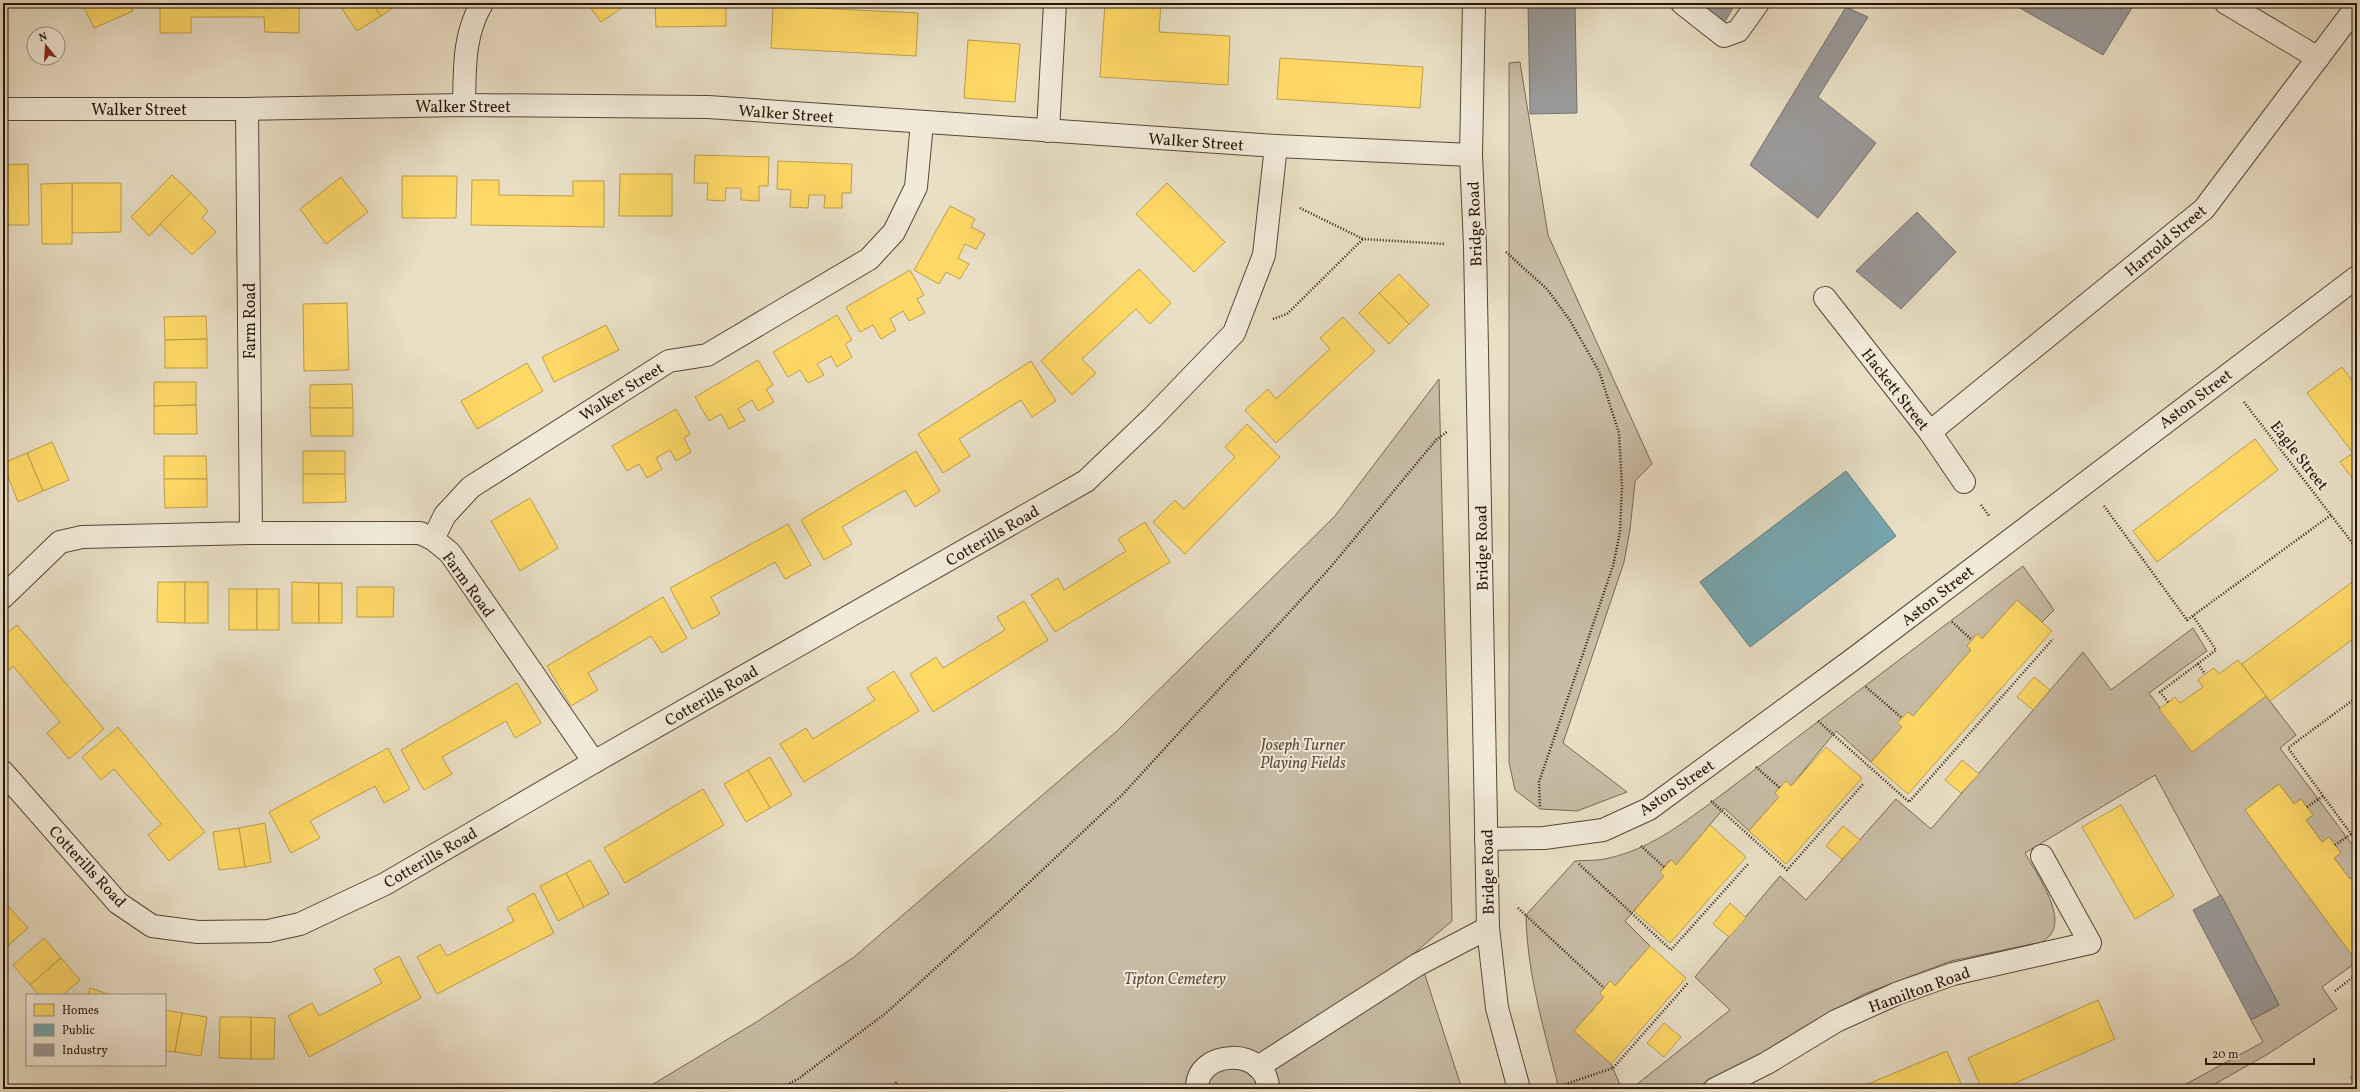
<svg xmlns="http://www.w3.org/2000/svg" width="2360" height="1092" font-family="Vollkorn,serif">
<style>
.green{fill:#c8bca5;stroke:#786856}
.homes{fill:#ffd966;stroke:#be9e4a}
.public{fill:#76a5af;stroke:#5e797d}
.industry{fill:#999;stroke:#77716e}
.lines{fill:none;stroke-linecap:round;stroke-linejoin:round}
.minor-casing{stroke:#584637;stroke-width:24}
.path{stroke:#271308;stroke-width:2.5;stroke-dasharray:1 2;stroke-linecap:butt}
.minor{stroke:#f1ead9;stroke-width:22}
.labels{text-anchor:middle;stroke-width:4;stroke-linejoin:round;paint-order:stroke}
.street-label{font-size:16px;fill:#271308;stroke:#f1ead9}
.park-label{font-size:16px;font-style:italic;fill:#5f4e3f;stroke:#f1ead9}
</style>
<rect width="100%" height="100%" fill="#e9dfc5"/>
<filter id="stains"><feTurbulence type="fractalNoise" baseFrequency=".005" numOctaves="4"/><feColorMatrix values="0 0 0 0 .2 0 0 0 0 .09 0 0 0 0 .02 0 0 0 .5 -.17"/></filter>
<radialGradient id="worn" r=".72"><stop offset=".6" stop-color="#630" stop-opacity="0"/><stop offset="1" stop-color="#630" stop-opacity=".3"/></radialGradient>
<g class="green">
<path d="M1520,62L1548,235L1652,464L1635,481L1630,530L1624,562L1563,743L1627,792L1577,811L1540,809L1515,790L1509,762V63Z"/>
<path d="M1439,379L1452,921L1412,955L1425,975L1462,1089H645L758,1021L854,957L1117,731L1335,516Z"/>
<path d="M2023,566L2054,610L2042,622L2017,600L1982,639L1976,635L1967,646L1971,650L1913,716L1908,712L1897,723L1902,727L1871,762L1836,731L1791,786L1786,781L1775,793L1779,797L1749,831L1724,808L1676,865L1670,860L1660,872L1664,876L1625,921L1650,946L1615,986L1610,981L1600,993L1604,997L1574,1031L1611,1064L1622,1089H1559C1545,1032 1527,975 1526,915L1575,861C1586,860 1599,861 1609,858C1649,849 1679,826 1712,802Z"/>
<path d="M2193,628L2207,651L2149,693L2192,751L2266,696L2296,735L2280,748L2357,851V875L2350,879L2334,858L2341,853L2329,837L2322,842L2306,820L2313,815L2301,799L2294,804L2279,784L2245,810L2357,962L2322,987L2337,1009L2268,1054L2206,1089H2177L2263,1042L2251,1020L2279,1005L2155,775L2025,853C2034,870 2066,914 2051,934C2049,937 2045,940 2042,942L1951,961L1864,994L1835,1010L1743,1065L1692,1089H1631L1730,1010L1695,977L1780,876L1806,900L1896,799L1931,829L2083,652L2111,690Z"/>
</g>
<g class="homes">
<path d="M82,3H130L133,11L94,28Z"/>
<path d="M160,3H299V33L265,32L264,17H191V33H160Z"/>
<path d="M338,3H372L381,16L357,31Z"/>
<path d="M372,3H399L381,16Z"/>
<path d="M587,3H629L601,22Z"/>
<path d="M655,3H726V26L656,27Z"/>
<path d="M1105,3H1161L1159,32L1230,36L1228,85L1100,77Z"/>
<path d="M773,6L918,13L916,56L771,48Z"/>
<path d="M968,40L1020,44L1015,102L964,98Z"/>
<path d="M1280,58L1423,67L1420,108L1277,99Z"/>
<path d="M695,155L769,157L768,186H759V201L741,200V188H726L725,201L707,200L708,183H694Z"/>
<path d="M778,161L852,164L851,193H842V208H824L825,195H809L808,208L790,207L791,190L777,189Z"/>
<path d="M28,164L29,225H3V165Z"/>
<path d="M620,174H672V216H619Z"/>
<path d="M172,175L191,193L149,236L131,217Z"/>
<path d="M402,176H457L456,218H402Z"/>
<path d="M341,177L368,212L326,244L300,209Z"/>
<path d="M472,180H499V195L573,196V181H604V227L471,225Z"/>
<path d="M72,183H121V232L72,233Z"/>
<path d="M72,183V244H42L41,184Z"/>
<path d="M1167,183L1225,242L1194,272L1136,214Z"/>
<path d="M191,193L208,211L202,218L216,232L192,255L160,224Z"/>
<path d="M950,206L975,219L971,227L985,234L976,249L965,244L958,258L969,264L960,279L946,272L939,284L914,270Z"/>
<path d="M1139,269L1171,303L1150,324L1136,309L1082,359L1096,373L1072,395L1041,361Z"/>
<path d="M910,270L924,295L917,299L925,313L909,321L903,311L890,319L896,330L881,339L873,325L860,332L846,307Z"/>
<path d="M1399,274L1429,305L1409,324L1379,293Z"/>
<path d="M1379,293L1409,324L1389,344L1359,313Z"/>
<path d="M347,303L349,370L304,371L303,304Z"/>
<path d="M837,315L852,340L845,344L852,357L837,367L831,356L817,364L824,375L808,383L800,370L788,377L773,352Z"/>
<path d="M206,316L207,339L165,340L164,317Z"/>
<path d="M1343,317L1375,351L1276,443L1245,410L1268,389L1276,399L1330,349L1320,338Z"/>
<path d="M606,325L619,350L554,382L542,357Z"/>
<path d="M207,339V368H165V340Z"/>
<path d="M758,360L773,385L766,389L774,402L758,411L752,400L738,409L745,420L729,429L721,414L709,421L695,397Z"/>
<path d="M1031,361L1056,401L1032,417L1021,400L959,439L970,456L943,473L918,434Z"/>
<path d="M527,363L543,391L477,429L461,401Z"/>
<path d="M2342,367L2357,387V484L2340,462L2353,453L2307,393Z"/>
<path d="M154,382H196V405L154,406Z"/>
<path d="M352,384L353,408H310V385Z"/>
<path d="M196,405L197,434H154V406Z"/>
<path d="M310,408H353V436H311Z"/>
<path d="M676,409L690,434L684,438L691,452L676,461L670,450L656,458L662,469L647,478L639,464L627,471L612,446Z"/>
<path d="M1247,424L1280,457L1185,554L1153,522L1175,500L1184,509L1235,457L1225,447Z"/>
<path d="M2255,439L2278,470L2157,562L2133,531Z"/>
<path d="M52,442L69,480L43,491L27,453Z"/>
<rect x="303" y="451" width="42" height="23"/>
<path d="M916,451L940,491L915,507L905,490L842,527L852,544L824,560L801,520Z"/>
<path d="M27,453L43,491L18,502L3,463Z"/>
<path d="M164,456H206L207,479H164Z"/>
<path d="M303,474H345L346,502L303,503Z"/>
<path d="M164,479H207V507L165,508Z"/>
<path d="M530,498L558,548L520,571L491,521Z"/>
<path d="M1145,522L1170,562L1055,632L1031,595L1058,578L1064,590L1126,551L1118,539Z"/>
<path d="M788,524L811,565L785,579L775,562L711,597L720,614L692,629L670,588Z"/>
<path d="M2355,580L2357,636L2270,701L2242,664Z"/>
<path d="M158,582H185V623L157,622Z"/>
<rect x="185" y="582" width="23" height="41"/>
<path d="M292,582L319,583V623H292Z"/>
<rect x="319" y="583" width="23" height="40"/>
<path d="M357,587H394L393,617H357Z"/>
<rect x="229" y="589" width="28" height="41"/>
<rect x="257" y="589" width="22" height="41"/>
<path d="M663,597L687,638L662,653L651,636L588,673L598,690L571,706L547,666Z"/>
<path d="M2017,600L2052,631L1908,794L1871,762L1902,727L1897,723L1908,712L1913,716L1971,650L1967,646L1977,634L1982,639Z"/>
<path d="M1024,601L1048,640L933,712L910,674L936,657L943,668L1005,630L997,617Z"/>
<path d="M17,625L104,729L69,759L47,733L60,722L13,666L3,675V636Z"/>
<path d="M2238,660L2266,696L2192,752L2159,709L2175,697L2180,703L2203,687L2198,680L2205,674L2214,668L2219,674Z"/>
<path d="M894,671L919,711L804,782L780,744L806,728L813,739L875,700L867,688Z"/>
<path d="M2034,677L2050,690L2033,710L2017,697Z"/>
<path d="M517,683L541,723L515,738L506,721L442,757L452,774L424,790L401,750Z"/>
<path d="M118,727L205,832L169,861L148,835L161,824L114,769L101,780L82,757Z"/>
<path d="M1826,747L1862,778L1786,864L1749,831L1779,797L1775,793L1786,781L1791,786Z"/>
<path d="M388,748L410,789L384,803L375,786L310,821L320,838L291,853L269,812Z"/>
<path d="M770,757L792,795L770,808L748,770Z"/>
<path d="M1962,760L1979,774L1961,793L1945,780Z"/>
<path d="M748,770L770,808L746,822L724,784Z"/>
<path d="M2279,784L2294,804L2301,799L2313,815L2306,820L2322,842L2329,837L2341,853L2334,858L2350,879L2357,875V962L2245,810Z"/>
<path d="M703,789L724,825L625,883L604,848Z"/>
<path d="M2121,805L2174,896L2135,919L2082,827Z"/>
<path d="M265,823L271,862L245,867L239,828Z"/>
<path d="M1710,825L1746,857L1670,943L1634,911L1664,876L1660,872L1671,860L1676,865Z"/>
<path d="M1843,826L1860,840L1842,859L1826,846Z"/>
<path d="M239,828L245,867L219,870L213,832Z"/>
<path d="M590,860L609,894L584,907L566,873Z"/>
<path d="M566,873L584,907L558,921L540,886Z"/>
<path d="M534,893L554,933L437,994L417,957L440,944L447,956L514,921L507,908Z"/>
<path d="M1730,903L1746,918L1729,937L1713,924Z"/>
<path d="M9,907L28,928L3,950V911Z"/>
<path d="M44,938L61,958L30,985L13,965Z"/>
<path d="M1650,946L1686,978L1611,1064L1574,1031L1604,997L1600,993L1610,981L1615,986Z"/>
<path d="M399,956L421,998L309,1057L288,1016L312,1003L319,1016L382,983L374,969Z"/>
<path d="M61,958L80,980L63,995H39L30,985Z"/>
<path d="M90,988L111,995H88Z"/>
<path d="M2098,1000L2115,1039L2002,1089H1982L1968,1058Z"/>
<path d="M165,1010L182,1013L175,1052L165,1051Z"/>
<path d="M182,1013L207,1017L201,1056L175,1052Z"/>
<path d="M220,1017H251V1059L219,1058Z"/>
<path d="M251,1017L275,1018L274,1059H251Z"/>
<path d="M1664,1023L1681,1037L1664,1057L1647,1043Z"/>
<path d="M1947,1051L1963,1088L1961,1089H1856Z"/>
<path d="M2357,1072V1089L2350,1077Z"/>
</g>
<path class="public" d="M1846,471L1896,536L1750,647L1700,582Z"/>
<g class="industry">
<path d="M1528,3H1575L1577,113L1530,114Z"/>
<path d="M1685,3H1736L1724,23Z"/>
<path d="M2011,3H2135L2103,55Z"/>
<path d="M1846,7L1868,17L1818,97L1876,143L1818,218L1750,165Z"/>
<path d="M1917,212L1956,252L1901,309L1856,271Z"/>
<path d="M2221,895L2279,1005L2251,1020L2193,910Z"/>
</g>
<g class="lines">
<defs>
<g id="minor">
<path d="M1474,3L1471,155L1475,246L1488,928L1497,1008L1519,1089"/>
<path d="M1682,3L1724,36L1738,31L1758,3"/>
<path d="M2226,3L2318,58"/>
<path d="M464,105C465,68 463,36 482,3"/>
<path d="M3,109H247L464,105L708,107L1276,146L1471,155"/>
<path d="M1048,131L1055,3"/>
<path d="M1825,298L1930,432L1964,482"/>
<path d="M1930,432L2204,209L2357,6"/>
<path d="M251,533H420L433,539L450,553L594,762"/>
<path d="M433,539L445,515L471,487L669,361L707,355L869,259L894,232L916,187L922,123"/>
<path d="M3,597L60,542L82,537L251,533L247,109"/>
<path d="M3,772L118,903L152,926L198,932L268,931L300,924L385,884L594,762L1086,481L1152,418L1234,333L1264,255L1276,146"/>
<path d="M1486,839L1544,838L1603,830L1649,809L1856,657L2357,277"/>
<path d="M1258,1067L1417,965L1488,928"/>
<path d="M1197,1089C1196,1048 1268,1047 1268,1089"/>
<path d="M1715,1089L1767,1063L1836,1021L1896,994L1953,974L2090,943L2042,856"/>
</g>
</defs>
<use href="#minor" class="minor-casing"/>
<g class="path">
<path d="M1300,208L1363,239L1445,244"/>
<path d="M1506,252L1547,289L1569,319L1599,371L1619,433L1622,486L1620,532L1613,566L1539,782L1540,808"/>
<path d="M1273,319L1287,314L1363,239"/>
<path d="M2244,402L2357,549"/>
<path d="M1981,505L1990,517"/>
<path d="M2104,506L2187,620L2331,515"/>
<path d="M1952,622L1972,640"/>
<path d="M2198,664L2205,674"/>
<path d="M1866,687L1902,718"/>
<path d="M2357,697L2288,748L2357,842"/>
<path d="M2168,702L2160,692L2216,650L2193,616"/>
<path d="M1818,721L1909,802L2053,639"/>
<path d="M1756,767L1780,788"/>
<path d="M1711,801L1787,870L1863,784"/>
<path d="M2307,807L2323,796"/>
<path d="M2335,845L2351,834"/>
<path d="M1641,846L1664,867"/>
<path d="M1579,864L1671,950L1749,863"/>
<path d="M1518,908L1604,988"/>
<path d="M2335,991L2357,974"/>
<path d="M779,1089L798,1079L886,1013L1000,910L1123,794L1329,569L1436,440L1448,431"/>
<path d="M889,1089L898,1081"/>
<path d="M1551,1089L1613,1068L1688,983"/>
</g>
<use href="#minor" class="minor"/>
</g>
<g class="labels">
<g class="street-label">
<text x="463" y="112">Walker Street</text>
<text x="139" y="115">Walker Street</text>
<text transform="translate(786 113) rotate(4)" y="6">Walker Street</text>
<text transform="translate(1196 141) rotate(4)" y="6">Walker Street</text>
<text transform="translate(1474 224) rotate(-92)" y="6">Bridge Road</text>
<text transform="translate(2165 240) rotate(-40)" y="6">Harrold Street</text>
<text transform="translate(249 321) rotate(-90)" y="6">Farm Road</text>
<text transform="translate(1896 389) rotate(52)" y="6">Hackett Street</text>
<text transform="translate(621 391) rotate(-32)" y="6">Walker Street</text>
<text transform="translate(2195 398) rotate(-37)" y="6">Aston Street</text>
<text transform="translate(2300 455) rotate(52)" y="6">Eagle Street</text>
<text transform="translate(992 535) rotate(-30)" y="6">Cotterills Road</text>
<text transform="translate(1481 548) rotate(-91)" y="6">Bridge Road</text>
<text transform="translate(469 584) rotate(54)" y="6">Farm Road</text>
<text transform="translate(1937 595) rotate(-38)" y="6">Aston Street</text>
<text transform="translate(711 695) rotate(-30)" y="6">Cotterills Road</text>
<text transform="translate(1676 787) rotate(-34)" y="6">Aston Street</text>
<text transform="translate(430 857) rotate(-30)" y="6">Cotterills Road</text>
<text transform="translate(88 866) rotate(47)" y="6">Cotterills Road</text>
<text transform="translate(1487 872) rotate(-91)" y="6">Bridge Road</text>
<text transform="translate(1919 989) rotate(-20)" y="6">Hamilton Road</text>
</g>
<g class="park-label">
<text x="1303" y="750">Joseph Turner<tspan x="1303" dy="18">Playing Fields</tspan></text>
<text x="1175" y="984">Tipton Cemetery</text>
</g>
</g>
<rect width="2360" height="1092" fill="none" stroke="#e9dfc5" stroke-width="16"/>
<rect x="4" y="4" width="2352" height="1084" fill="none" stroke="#271308" stroke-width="2"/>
<rect x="8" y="8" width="2344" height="1076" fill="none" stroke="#271308"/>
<rect x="26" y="994" width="140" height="72" fill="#f1ead9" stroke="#a09485"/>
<rect x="34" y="1004" width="20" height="12" fill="#ffd966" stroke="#a09485"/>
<text x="62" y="1014" font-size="12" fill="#271308">Homes</text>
<rect x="34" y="1024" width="20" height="12" fill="#76a5af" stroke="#a09485"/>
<text x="62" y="1034" font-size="12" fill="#271308">Public</text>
<rect x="34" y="1044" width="20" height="12" fill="#999999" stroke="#a09485"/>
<text x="62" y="1054" font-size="12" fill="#271308">Industry</text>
<g transform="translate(46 46) rotate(342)"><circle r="19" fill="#f1ead9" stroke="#a09485"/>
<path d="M0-3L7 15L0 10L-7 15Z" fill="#8f2418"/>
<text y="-6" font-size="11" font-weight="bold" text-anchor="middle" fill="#271308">N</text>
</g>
<path d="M2206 1058v6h108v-6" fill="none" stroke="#271308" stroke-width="2"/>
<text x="2212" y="1058" font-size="12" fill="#271308" stroke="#f1ead9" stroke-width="3" paint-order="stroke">20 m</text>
<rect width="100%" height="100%" filter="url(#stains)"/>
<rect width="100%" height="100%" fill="url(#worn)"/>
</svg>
